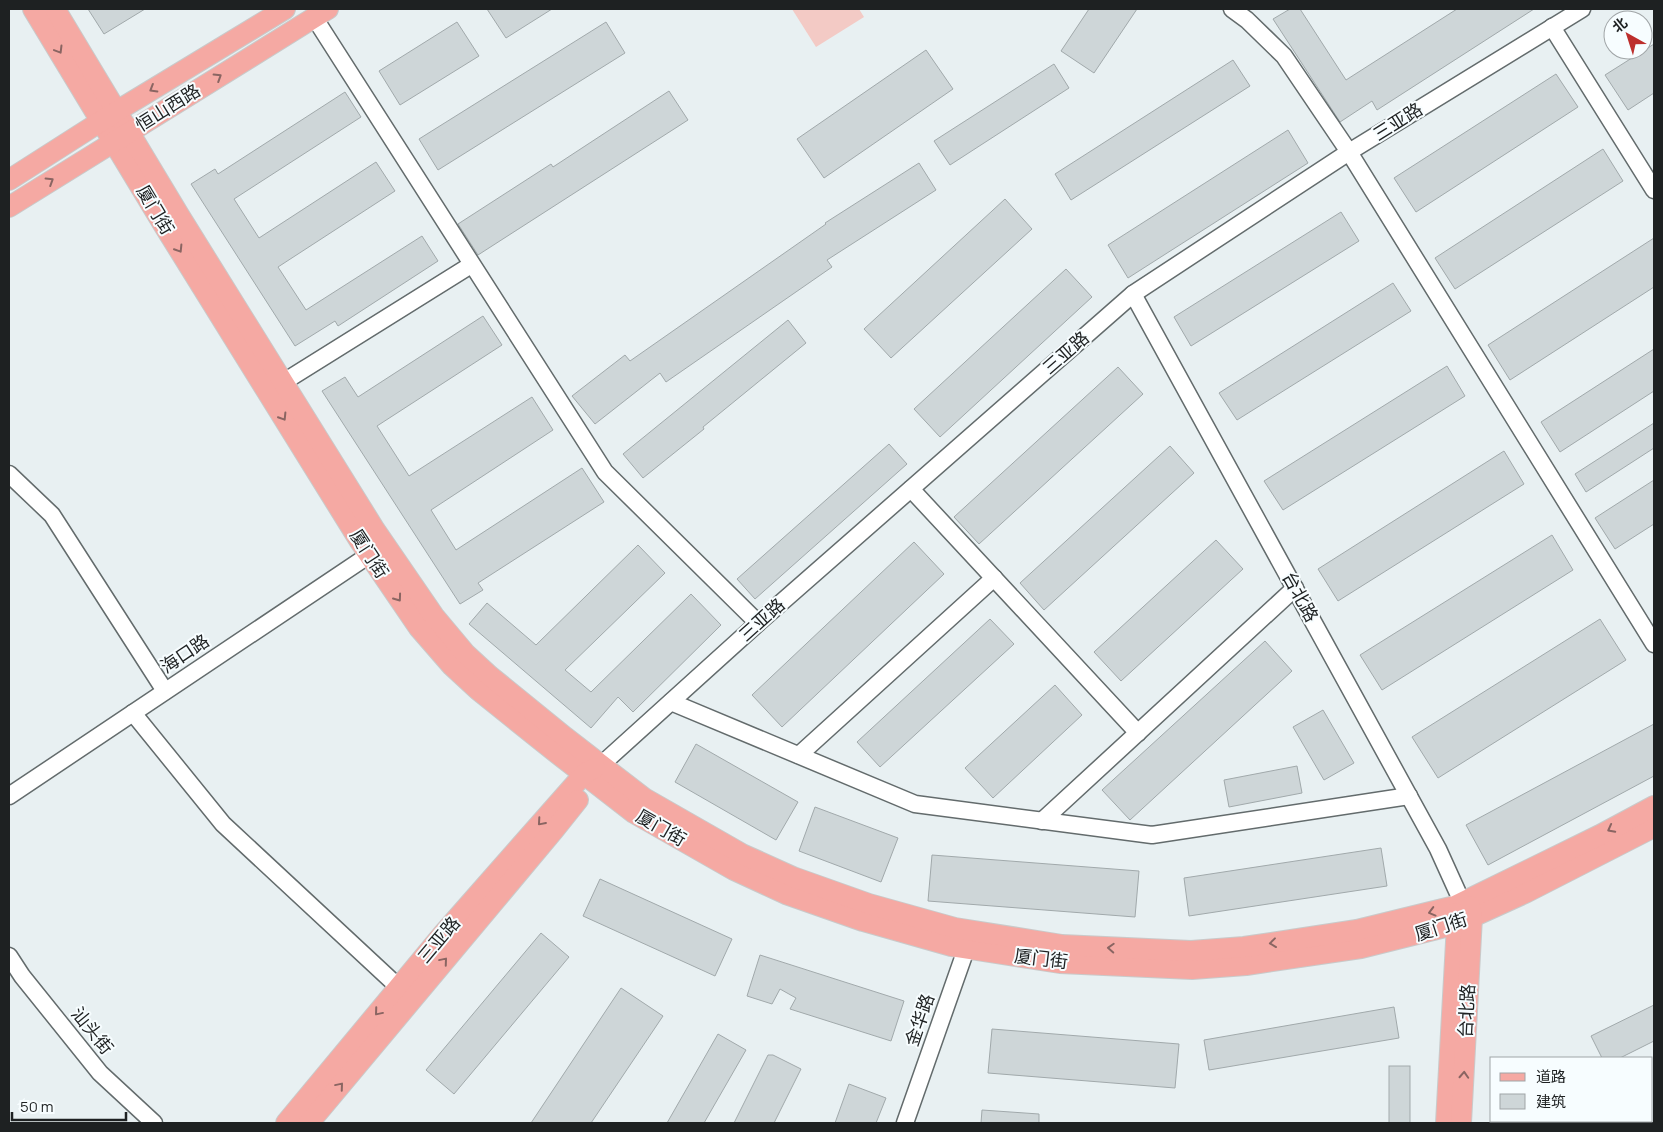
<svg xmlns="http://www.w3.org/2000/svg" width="1663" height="1132" font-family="Manrope,'Noto Sans SC',sans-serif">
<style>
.green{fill:#f3cac5}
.building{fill:#ced6d8;stroke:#a1a9ab}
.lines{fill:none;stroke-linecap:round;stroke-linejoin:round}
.minor-casing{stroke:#636b6c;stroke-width:19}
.major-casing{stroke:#c9caca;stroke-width:22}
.minor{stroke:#fff;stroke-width:16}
.major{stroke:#f5a9a3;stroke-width:20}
.oneway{stroke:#8a6562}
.labels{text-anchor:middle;stroke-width:4;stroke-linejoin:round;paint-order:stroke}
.street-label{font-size:18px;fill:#1e2122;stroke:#f7fdff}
</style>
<rect width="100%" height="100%" fill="#e8f0f2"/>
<path class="green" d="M792,9H859L864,17L816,47Z"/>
<g class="building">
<path d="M88,9H145L104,34Z"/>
<path d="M487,9H552L506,38Z"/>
<path d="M1089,9H1137L1094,73L1061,51Z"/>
<path d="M1290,9H1300L1346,80L1457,9H1534L1377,110L1372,101L1340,122L1273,19Z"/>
<path d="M457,22L479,56L400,105L379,71Z"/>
<path d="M606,22L625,53L438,170L419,139Z"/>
<path d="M1654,44V93L1628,110L1605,75Z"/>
<path d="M926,50L953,89L824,178L797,139Z"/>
<path d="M1233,60L1250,86L1071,200L1055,174Z"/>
<path d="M1054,64L1069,88L950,165L934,141Z"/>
<path d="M1556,74L1578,107L1416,212L1394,178Z"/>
<path d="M669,91L688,120L478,255L458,224L551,164L553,167Z"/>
<path d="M345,92L361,117L234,199L259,238L376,162L395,191L278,267L306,310L422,236L438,261L338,326L335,321L295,346L191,184L215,169L218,174Z"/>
<path d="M1288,130L1308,163L1128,278L1108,245Z"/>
<path d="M1603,149L1623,181L1455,289L1435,258Z"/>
<path d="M919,163L936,190L827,260L832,267L666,382L660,373L595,424L572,396L625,355L630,361L826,224L825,223Z"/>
<path d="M1005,199L1032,229L891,358L864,329Z"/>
<path d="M1341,212L1359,241L1191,346L1174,317Z"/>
<path d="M1654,238V287L1510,380L1488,345Z"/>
<path d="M1066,269L1092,297L940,437L914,409Z"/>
<path d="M1393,283L1411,311L1237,420L1219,393Z"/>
<path d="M483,316L502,345L377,426L409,476L532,397L553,430L431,510L456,550L582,468L604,502L478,583L483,590L460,604L322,391L345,377L358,397Z"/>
<path d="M788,320L806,343L703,427L704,429L643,478L623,454Z"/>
<path d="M1654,349V391L1560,452L1541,422Z"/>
<path d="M1447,366L1465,396L1283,510L1264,481Z"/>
<path d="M1118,367L1143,394L979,544L954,517Z"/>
<path d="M1654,423V448L1586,492L1575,474Z"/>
<path d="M889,444L907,464L755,599L737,579Z"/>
<path d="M1170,446L1194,473L1044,610L1020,583Z"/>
<path d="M1504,451L1524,484L1338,601L1318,569Z"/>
<path d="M1654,480V524L1615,549L1595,518Z"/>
<path d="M1552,535L1573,570L1382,690L1360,655Z"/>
<path d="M1216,540L1243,569L1121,681L1094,652Z"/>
<path d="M914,542L944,574L782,727L752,695Z"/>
<path d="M638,545L665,573L565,670L591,692L691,594L721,625L633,712L618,697L591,728L469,624L487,603L536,645Z"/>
<path d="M990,619L1014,644L880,767L857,742Z"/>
<path d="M1600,619L1626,660L1438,778L1412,737Z"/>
<path d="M1265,641L1292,671L1130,820L1102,790Z"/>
<path d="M1055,685L1082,715L993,798L965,768Z"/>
<path d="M1323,710L1354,763L1324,780L1293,727Z"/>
<path d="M1654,724V776L1488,865L1466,825Z"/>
<path d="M696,744L798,802L776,840L675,782Z"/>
<path d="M1297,766L1302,793L1229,807L1224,780Z"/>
<path d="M815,807L898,838L881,882L799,851Z"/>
<path d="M1381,848L1387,886L1189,916L1184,878Z"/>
<path d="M932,855L1139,871L1135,917L928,901Z"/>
<path d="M600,879L732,939L715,976L583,916Z"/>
<path d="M541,933L569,957L454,1094L426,1070Z"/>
<path d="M760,955L904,1001L891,1041L790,1009L796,998L780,989L772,1004L747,996Z"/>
<path d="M621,988L663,1016L591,1123H531Z"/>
<path d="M1654,1005V1041L1620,1058H1602L1591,1036Z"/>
<path d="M1394,1007L1399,1038L1209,1070L1204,1040Z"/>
<path d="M992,1029L1179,1044L1175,1088L988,1073Z"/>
<path d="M718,1034L746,1050L704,1123H667Z"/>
<path d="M768,1055H773L801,1069L774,1123H734Z"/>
<rect x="1389" y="1066" width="21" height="57"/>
<path d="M849,1084L886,1098L876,1123H835Z"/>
<path d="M982,1110L1039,1114V1123H981Z"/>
</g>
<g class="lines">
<defs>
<g id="minor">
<path d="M1232,9L1247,20L1284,56L1349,152L1654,644"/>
<path d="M314,17L605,472L758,623"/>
<path d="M1552,27L1654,190"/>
<path d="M1133,294L1438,849L1462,902"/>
<path d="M274,388L471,265"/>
<path d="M9,474L52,515L165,691"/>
<path d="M911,489L1138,733"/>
<path d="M671,702L915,804L1152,835L1409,796"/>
<path d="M133,713L223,824L407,995"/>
<path d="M799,755L994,578"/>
<path d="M601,765L758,623L1133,294L1349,152L1582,9"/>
<path d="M9,796L378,549"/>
<path d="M1042,821L1295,588"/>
<path d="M9,956L22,976L100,1073L154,1123"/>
<path d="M905,1123L970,938"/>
</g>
<g id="major">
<path d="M33,9L163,224L359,540L419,628L452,666L478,690L554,751L634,813L734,870L786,894L863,921L951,946L1060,963L1192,969L1246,965L1361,948L1457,924L1525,893L1654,827"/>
<path d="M55,9L179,215L375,530L434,616L465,653L490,676L565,737L644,798L742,854L793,877L869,904L955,928L1062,945L1191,951L1244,947L1357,930L1455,906L1600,835L1654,806"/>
<path d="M9,180L117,111L285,9"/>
<path d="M9,207L328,9"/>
<path d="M286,1123L443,934L584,774L595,768"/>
<path d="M309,1123L554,830L578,800"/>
<path d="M1446,1123L1457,924L1455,913"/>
<path d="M1461,1123L1472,917L1470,906"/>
</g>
</defs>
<use href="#minor" class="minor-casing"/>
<use href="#major" class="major-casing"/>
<use href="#minor" class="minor"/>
<use href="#major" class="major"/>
</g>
<defs><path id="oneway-chevron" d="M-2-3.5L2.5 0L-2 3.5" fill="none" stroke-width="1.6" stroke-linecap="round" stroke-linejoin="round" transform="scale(1.25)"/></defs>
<g class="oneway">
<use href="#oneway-chevron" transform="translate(59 50) rotate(59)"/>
<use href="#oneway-chevron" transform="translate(218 77) rotate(-32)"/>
<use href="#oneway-chevron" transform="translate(153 89) rotate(149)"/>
<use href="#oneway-chevron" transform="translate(50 181) rotate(-32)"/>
<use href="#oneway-chevron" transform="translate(179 249) rotate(58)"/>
<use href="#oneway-chevron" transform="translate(283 417) rotate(58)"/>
<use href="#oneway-chevron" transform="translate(398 598) rotate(54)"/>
<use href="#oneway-chevron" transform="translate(541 822) rotate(131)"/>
<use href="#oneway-chevron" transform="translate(1611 829) rotate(152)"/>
<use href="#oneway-chevron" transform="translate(1432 912) rotate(165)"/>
<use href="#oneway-chevron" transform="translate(1273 943) rotate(173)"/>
<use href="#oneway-chevron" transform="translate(1111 948) rotate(-177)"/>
<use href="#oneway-chevron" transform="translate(444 961) rotate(-50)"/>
<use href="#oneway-chevron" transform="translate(378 1012) rotate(130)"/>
<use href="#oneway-chevron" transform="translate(1464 1075) rotate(-87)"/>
<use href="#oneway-chevron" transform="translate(340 1086) rotate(-50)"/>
</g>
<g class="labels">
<g class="street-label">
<text transform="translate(168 108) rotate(-32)" y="6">恒山西路</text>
<text transform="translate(1398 122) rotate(-32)" y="6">三亚路</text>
<text transform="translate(155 210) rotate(59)" y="6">厦门街</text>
<text transform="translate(1066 353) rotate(-41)" y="6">三亚路</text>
<text transform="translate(369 554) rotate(57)" y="6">厦门街</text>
<text transform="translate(1300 597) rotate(61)" y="6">台北路</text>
<text transform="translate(762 620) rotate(-42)" y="6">三亚路</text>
<text transform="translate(185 654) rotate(-34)" y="6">海口路</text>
<text transform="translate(661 828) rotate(30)" y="6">厦门街</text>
<text transform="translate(1441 927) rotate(-18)" y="6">厦门街</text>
<text transform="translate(439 940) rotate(-50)" y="6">三亚路</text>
<text transform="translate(1041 959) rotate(7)" y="6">厦门街</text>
<text transform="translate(1467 1011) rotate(-87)" y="6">台北路</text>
<text transform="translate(920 1020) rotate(-71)" y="6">金华路</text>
<text transform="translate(92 1031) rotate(51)" y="6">汕头街</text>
</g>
</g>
<rect width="1663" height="1132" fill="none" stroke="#1e2122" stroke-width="20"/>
<rect x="1490" y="1057" width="162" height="65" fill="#f7fdff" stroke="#a0a5a7"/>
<rect x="1500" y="1073" width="25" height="8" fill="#f5a9a3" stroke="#a0a5a7"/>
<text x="1536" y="1082" font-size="15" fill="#1e2122">道路</text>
<rect x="1500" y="1094" width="25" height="15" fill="#ced6d8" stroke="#a0a5a7"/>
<text x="1536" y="1107" font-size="15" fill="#1e2122">建筑</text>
<g transform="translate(1628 35) rotate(321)"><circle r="24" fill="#f7fdff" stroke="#a0a5a7"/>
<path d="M0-4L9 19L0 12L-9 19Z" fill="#bd2e2c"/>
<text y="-8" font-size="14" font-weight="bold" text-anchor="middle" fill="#1e2122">北</text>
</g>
<path d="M12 1112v8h114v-8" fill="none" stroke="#1e2122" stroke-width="2.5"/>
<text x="20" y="1112" font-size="15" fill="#1e2122" stroke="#f7fdff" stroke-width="4" paint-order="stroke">50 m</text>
</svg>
